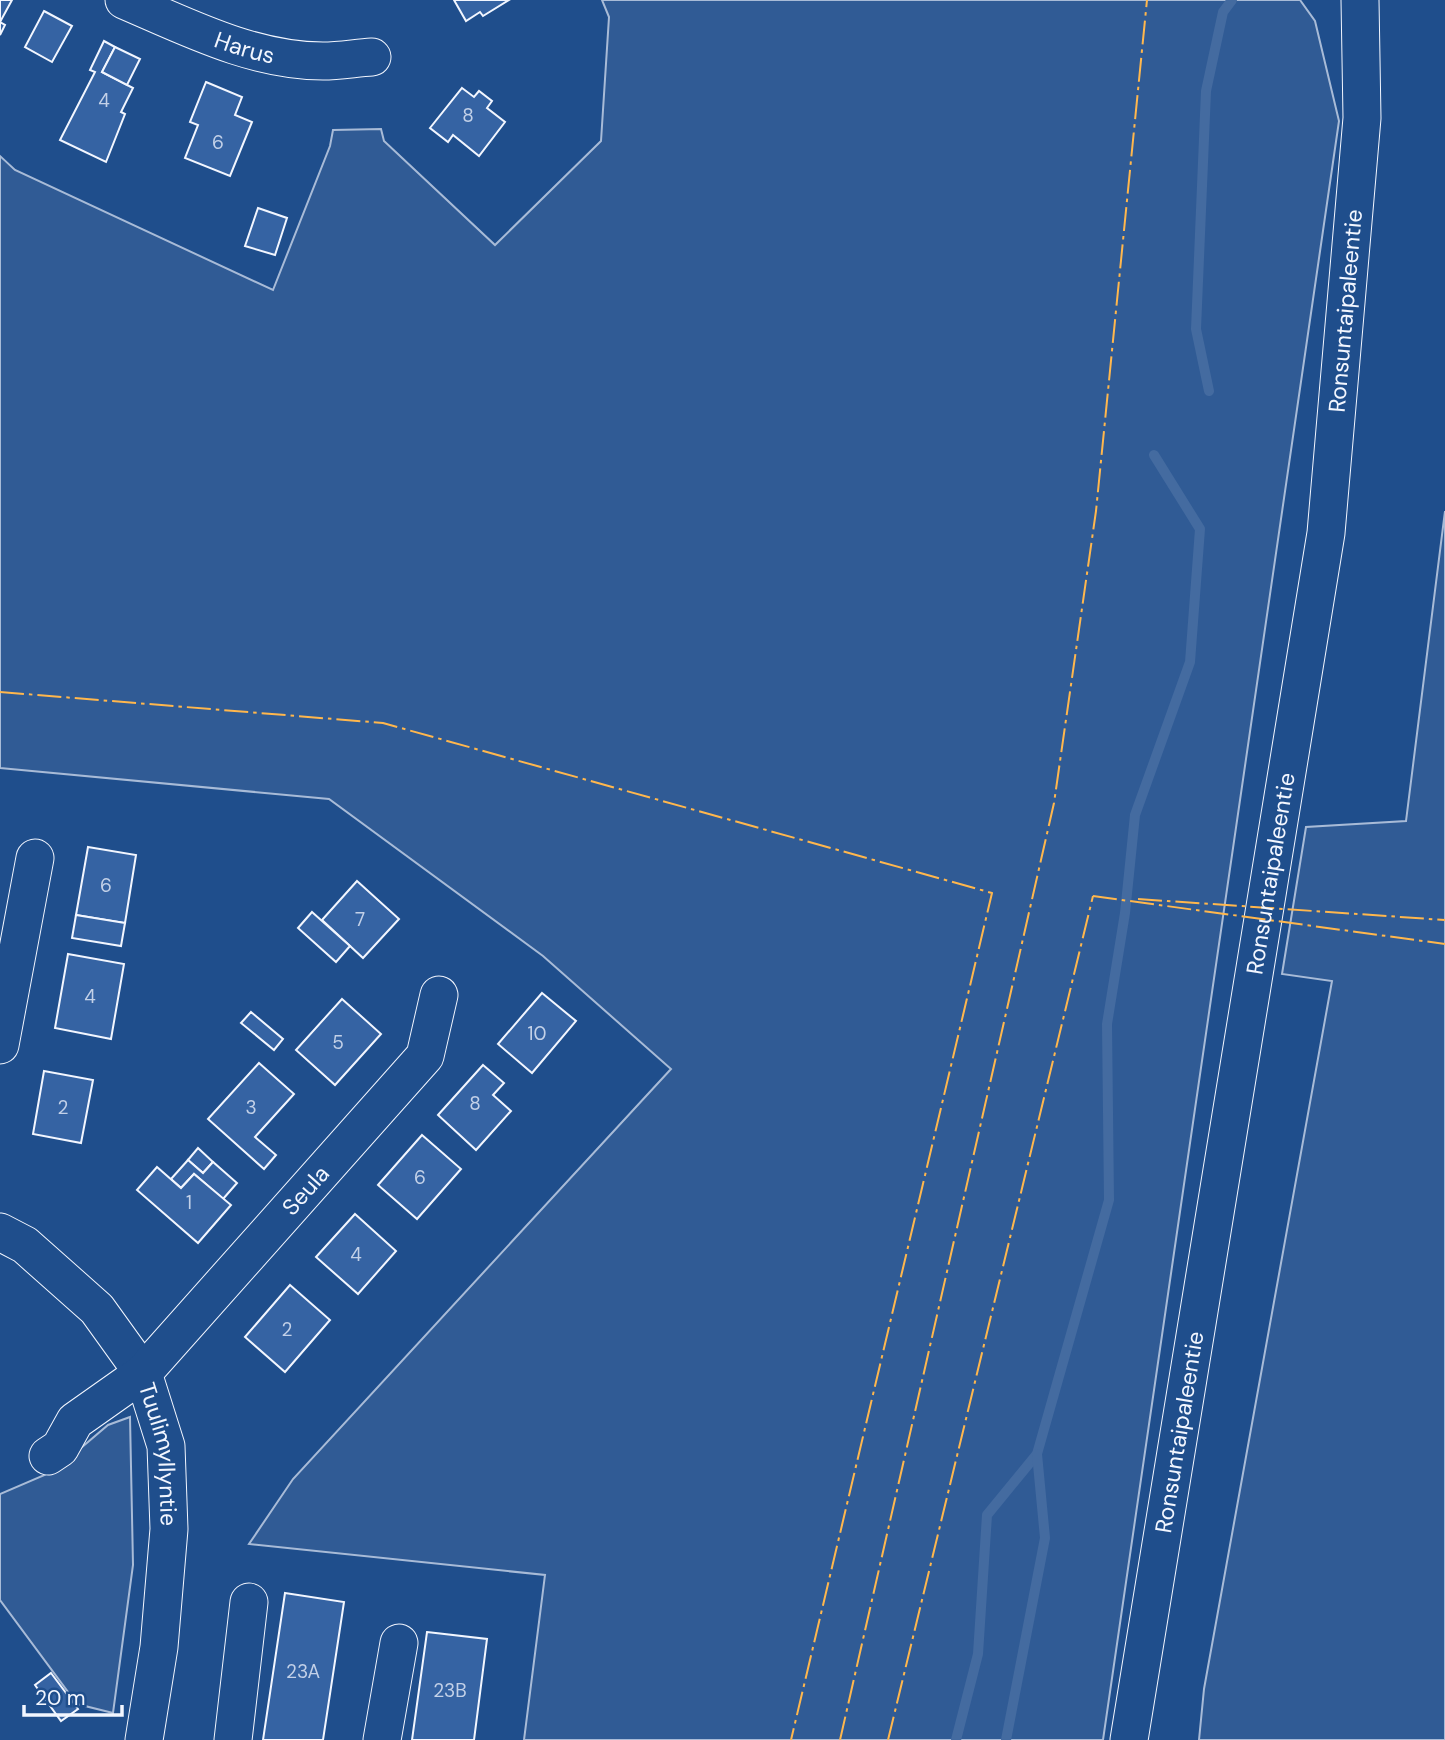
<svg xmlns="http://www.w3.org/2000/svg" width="1445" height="1740" font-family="'DM Sans',sans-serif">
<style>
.green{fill:#305b95;stroke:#a8bbd7;stroke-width:2}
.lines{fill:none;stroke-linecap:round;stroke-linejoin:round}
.stream{stroke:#446ba0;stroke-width:10}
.building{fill:#3563a3;stroke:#f2f6ff;stroke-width:2}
.minor-casing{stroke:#f2f6ff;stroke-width:39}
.minor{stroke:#1f4e8c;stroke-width:37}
.power{stroke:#ffb74d;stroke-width:2;stroke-dasharray:24 5 3.5 5;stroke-linecap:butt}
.labels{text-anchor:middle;stroke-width:5;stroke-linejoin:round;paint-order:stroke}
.number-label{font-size:19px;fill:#c3d1e8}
.street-label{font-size:23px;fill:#f2f6ff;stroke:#1f4e8c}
</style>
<rect width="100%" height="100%" fill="#1f4e8c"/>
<g class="green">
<path d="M602,0H1300L1315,21L1339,121L1103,1740H524L545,1575L249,1544L293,1479L671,1069L543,956L329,799L0,768V156L15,170L273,290L330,146L333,130L381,129L384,141L495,245L601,141L609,17Z"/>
<path d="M1445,511V1740H1199L1204,1689L1332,981L1282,974L1306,827L1406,821Z"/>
<path d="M130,1417L133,1565L113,1713L77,1704L0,1600V1494L54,1471L108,1425Z"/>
</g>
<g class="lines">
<g class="stream">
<path d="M1209,391L1196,329L1206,91L1223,12L1232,0"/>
<path d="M956,1740L978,1654L987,1515L1037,1454L1109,1200L1107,1024L1125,913L1135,815L1190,662L1200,529L1154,455"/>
<path d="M1006,1740L1045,1538L1037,1454"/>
</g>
</g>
<g class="building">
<path d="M0,0H12L0,22L5,25L0,35Z"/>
<path d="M454,0H509L483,16L480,12L466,21Z"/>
<path d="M44,11L72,26L52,62L25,47Z"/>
<path d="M104,41L115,47L102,72L133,88L121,112L125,114L106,162L60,140L95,72L90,70Z"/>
<path d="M115,47L140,59L127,85L102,72Z"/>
<path d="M206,82L242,97L235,115L252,122L230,176L185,158L198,125L190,122Z"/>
<path d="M462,88L474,97L479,91L492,101L487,108L505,122L479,156L453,135L448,142L430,128Z"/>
<path d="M258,208L287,218L275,255L245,246Z"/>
<path d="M88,847L136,855L125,923L76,915Z"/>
<path d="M357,881L399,919L363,958L322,920Z"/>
<path d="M312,912L350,946L336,962L298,928Z"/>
<path d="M76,915L125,923L121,946L72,938Z"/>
<path d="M68,954L124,964L111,1039L55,1028Z"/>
<path d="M542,993L576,1021L532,1073L498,1044Z"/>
<path d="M342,999L381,1034L335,1085L296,1050Z"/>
<path d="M251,1012L283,1039L274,1050L241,1023Z"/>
<path d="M259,1063L294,1094L255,1137L276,1155L264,1169L208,1119Z"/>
<path d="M483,1065L504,1083L493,1095L511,1111L476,1150L438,1115Z"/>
<path d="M44,1071L93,1080L81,1143L33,1134Z"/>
<path d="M422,1135L461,1169L417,1219L378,1185Z"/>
<path d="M198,1148L213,1162L203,1173L188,1160Z"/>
<path d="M188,1160L203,1173L213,1162L237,1183L223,1199L194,1174L181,1188L171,1179Z"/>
<path d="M157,1167L181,1188L194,1174L231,1205L198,1243L137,1190Z"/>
<path d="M355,1214L396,1251L358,1294L316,1257Z"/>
<path d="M290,1285L330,1320L285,1372L245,1337Z"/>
<path d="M285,1593L344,1602L323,1740H263Z"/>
<path d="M427,1632L487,1639L474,1740H412Z"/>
<path d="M51,1673L78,1709L61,1721L35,1685Z"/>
</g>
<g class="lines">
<defs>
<g id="minor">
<path id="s1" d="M124,0C187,27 253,61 323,61C339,61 356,58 372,57"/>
<path d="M0,1045L35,858"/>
<path id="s2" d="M0,1232L25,1245L97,1309L143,1373L166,1446L169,1529L159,1647L144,1740"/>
<path id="s3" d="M48,1456L60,1448L75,1421L143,1373L425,1056L439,995"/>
<path d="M233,1740L249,1602"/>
<path d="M382,1740L399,1643"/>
<path id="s4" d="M1129,1740L1326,533L1362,118L1360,0"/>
</g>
</defs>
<use href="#minor" class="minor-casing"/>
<use href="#minor" class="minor"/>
<g class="power">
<path d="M0,692L383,723L992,893L791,1740"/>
<path d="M1093,896L1445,944"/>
<path d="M1138,899L1445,920"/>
<path d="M840,1740L1054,803L1096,511L1147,0"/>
<path d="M888,1740L1093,896"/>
</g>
</g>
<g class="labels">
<g class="number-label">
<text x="104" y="107">4</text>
<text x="468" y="122">8</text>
<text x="218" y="149">6</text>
<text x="106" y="892">6</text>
<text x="360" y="926">7</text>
<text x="90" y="1003">4</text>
<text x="537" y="1040">10</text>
<text x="338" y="1049">5</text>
<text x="475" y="1110">8</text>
<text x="63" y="1114">2</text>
<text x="251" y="1114">3</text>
<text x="420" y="1184">6</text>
<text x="189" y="1209">1</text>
<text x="356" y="1261">4</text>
<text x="287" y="1336">2</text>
<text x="303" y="1678">23A</text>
<text x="450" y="1697">23B</text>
</g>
<g class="street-label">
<text dy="8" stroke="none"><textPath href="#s1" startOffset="130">Harus</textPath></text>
<text dy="8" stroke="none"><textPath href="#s4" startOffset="1446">Ronsuntaipaleentie</textPath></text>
<text dy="8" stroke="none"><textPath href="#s4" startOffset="878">Ronsuntaipaleentie</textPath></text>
<text dy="8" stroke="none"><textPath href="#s3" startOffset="373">Seula</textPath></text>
<text dy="8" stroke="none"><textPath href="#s4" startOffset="312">Ronsuntaipaleentie</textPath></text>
<text dy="8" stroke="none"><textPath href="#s2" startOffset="287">Tuulimyllyntie</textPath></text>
</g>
</g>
<path d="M24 1705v10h98v-10" fill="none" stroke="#f2f6ff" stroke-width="3.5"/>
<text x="35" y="1705" font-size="21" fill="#f2f6ff" stroke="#1f4e8c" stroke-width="5" paint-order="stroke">20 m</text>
</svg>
